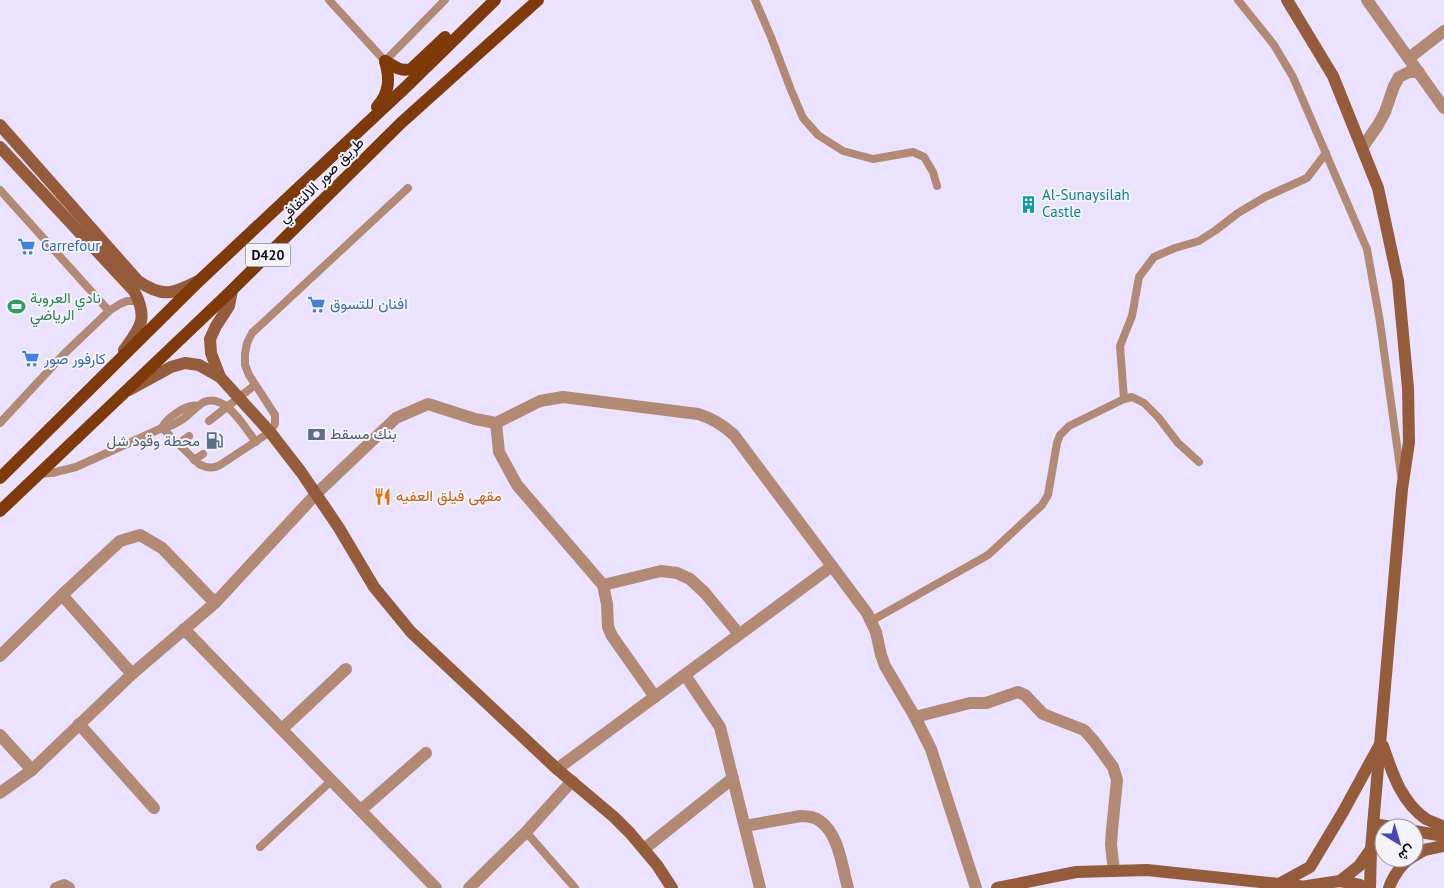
<svg xmlns="http://www.w3.org/2000/svg" width="1444" height="888" font-family="'PT Sans',Vazirmatn,sans-serif">
<style>
.lines{fill:none;stroke-linecap:round;stroke-linejoin:round}
.lane{stroke:#b28a74;stroke-width:8}
.street{stroke:#b28a74;stroke-width:12}
.secondary{stroke:#955c3c;stroke-width:12}
.primary{stroke:#7e3a08;stroke-width:12}
.labels{text-anchor:middle;stroke-width:4;stroke-linejoin:round;paint-order:stroke}
.shield{fill:#f5f3fa;stroke:#54515c;stroke-width:1}
.shield-label{font-size:14px;font-weight:bold;fill:#0f0c18}
.street-label{font-size:15px;fill:#0f0c18;stroke:#f5f3fa}
.culture-label{font-size:15px;fill:#0d838f;stroke:#f5f3fa;text-anchor:start}
.shop-label{font-size:15px;fill:#366cbe;stroke:#f5f3fa;text-anchor:start}
.leisure-label{font-size:15px;fill:#27864d;stroke:#f5f3fa;text-anchor:start}
.service-label{font-size:15px;fill:#4e5e75;stroke:#f5f3fa;text-anchor:start}
.food-label{font-size:15px;fill:#c56008;stroke:#f5f3fa;text-anchor:start}
</style>
<rect width="100%" height="100%" fill="#eae2ff"/>
<g class="lines">
<g class="lane">
<path d="M329,0L385,61L445,0"/>
<path d="M755,0L771,37L791,90L803,118L818,135L843,151L873,159L913,152L924,157L933,172L937,186"/>
<path d="M1238,0L1274,45L1293,77L1367,249L1380,322L1401,475"/>
<path d="M0,190L109,311"/>
<path d="M1124,399L1120,346L1132,316L1139,277L1154,257L1175,248L1199,241L1216,230L1238,213L1265,197L1307,178L1326,153"/>
<path d="M209,421L255,385"/>
<path d="M0,423L65,353L109,311L120,304L127,301H139"/>
<path d="M162,428L199,464C206,468 213,469 220,465L270,432L275,424V415L249,375L245,365V354L247,343L252,333L408,188"/>
<path d="M162,428C166,418 188,403 198,406"/>
<path d="M178,444L189,436"/>
<path d="M194,460L203,454"/>
<path d="M39,474L52,473L76,467L162,428C170,428 176,423 183,419C190,414 198,405 204,402C226,393 244,427 256,442"/>
<path d="M871,621L988,555L1042,505L1048,495L1057,443L1060,435L1069,426L1124,399L1132,397L1144,403L1158,417L1178,443L1199,462"/>
<path d="M526,832L575,888"/>
<path d="M260,847L332,780"/>
</g>
<g class="street">
<path d="M1367,0L1444,108"/>
<path d="M1409,58L1444,31"/>
<path d="M1362,148L1378,125L1385,112L1394,86L1399,77L1409,72H1419"/>
<path d="M496,423L499,452L517,485L603,585L607,604L608,627L612,636L655,697"/>
<path d="M603,585L661,571L677,573L690,579L705,593L739,634"/>
<path d="M62,595L132,674"/>
<path d="M184,629L436,888"/>
<path d="M0,656L62,595L120,541L140,535L162,548L215,603"/>
<path d="M685,675L720,727L760,888"/>
<path d="M915,717L970,703H986L1018,692L1025,695L1043,714L1084,730L1094,741L1113,767L1117,780L1112,830L1111,845L1114,871"/>
<path d="M79,724L154,808"/>
<path d="M282,729L346,669"/>
<path d="M0,735L32,770"/>
<path d="M557,769L832,566"/>
<path d="M0,793L32,770L132,674L215,603L316,494L396,418L428,404L475,419L496,423L540,401L563,397L698,414C712,418 723,425 734,435L867,613L876,632L881,655L885,666L915,717L931,749L976,888"/>
<path d="M361,810L426,753"/>
<path d="M745,826L801,816C808,816 815,817 820,821C839,834 842,867 848,888"/>
<path d="M644,849L733,778"/>
<path d="M56,888L64,885L69,888"/>
<path d="M469,888L526,832L572,781"/>
</g>
<g class="secondary">
<path d="M1287,0L1333,76L1378,188L1398,281L1408,388L1409,442L1402,489L1371,849L1370,888"/>
<path d="M0,125L138,281C163,298 172,294 198,281"/>
<path d="M0,147L134,291C149,319 140,328 124,350"/>
<path d="M220,377L211,353L210,339L216,326L229,306L232,290"/>
<path d="M129,390L171,367L185,363L199,365L220,377L270,432L301,472L339,528L374,587L411,632L557,769L614,817L630,833L657,865L672,888"/>
<path d="M1383,746C1392,772 1401,802 1426,819C1432,822 1438,824 1444,827"/>
<path d="M1373,824L1399,828"/>
<path d="M1414,831L1444,836"/>
<path d="M1414,856L1424,850L1444,846"/>
<path d="M1340,881L1360,885L1366,888"/>
<path d="M1279,884L1310,867L1343,812L1379,746"/>
<path d="M1307,886L1340,881L1359,866L1371,849"/>
<path d="M997,888L1076,872L1147,870L1317,888"/>
<path d="M1389,888C1392,878 1402,863 1411,858"/>
</g>
<g class="primary">
<path d="M385,61C394,66 400,72 411,69L445,37"/>
<path d="M377,107C390,92 390,79 385,61"/>
<path d="M0,478L200,280L408,85L495,0"/>
<path d="M0,511L232,290L401,123L538,0"/>
</g>
</g>
<defs>
<symbol id="building-bare" viewBox="-9 -9 18 18"><path d="M-4-6H4V6H1V3H-1V6H-4ZM-2.5-4.3h1.7v1.8h-1.7ZM.8-4.3h1.7v1.8H.8ZM-2.5-1h1.7V.8h-1.7ZM.8-1h1.7V.8H.8Z" fill="#0f9aa8" stroke="#f5f3fa" stroke-width="2.5" paint-order="stroke"/></symbol>
<symbol id="supermarket-bare" viewBox="-9 -9 18 18"><path d="M-6-5.5h2.5l.6 2H6L4.5 2H-2.5L-4.4-4H-6ZM-1.5 3.2a1.3 1.3 0 1 0 .1 0ZM3 3.2a1.3 1.3 0 1 0 .1 0Z" fill="#3f7fe0" stroke="#f5f3fa" stroke-width="2.5" paint-order="stroke"/></symbol>
<symbol id="stadium-bare" viewBox="-9 -9 18 18"><path d="M0-5a6.5 5 0 1 0 0 10a6.5 5 0 1 0 0-10ZM-3.5-1.8h7v3.6h-7Z" fill="#2e9e5b" stroke="#f5f3fa" stroke-width="2.5" paint-order="stroke"/></symbol>
<symbol id="bank-bare" viewBox="-9 -9 18 18"><path d="M-6-4H6V4H-6ZM0-2.3a2.3 2.3 0 1 0 0 4.6a2.3 2.3 0 1 0 0-4.6Z" fill="#5c6f8a" stroke="#f5f3fa" stroke-width="2.5" paint-order="stroke"/></symbol>
<symbol id="fuel-bare" viewBox="-9 -9 18 18"><path d="M-5.5-6h7V0h2V4h1.3V-2.5L3-4.5l.8-.8L6-3V5H2.5V1h-1V6h-7ZM-4.2-4.7v3.2H.2V-4.7Z" fill="#5c6f8a" stroke="#f5f3fa" stroke-width="2.5" paint-order="stroke"/></symbol>
<symbol id="restaurant-bare" viewBox="-9 -9 18 18"><path d="M-5-6h1v4h1v-4h1v4h1v-4h1v5L-1.5 .5V6h-2V.5L-5-1ZM5-6V6H3V1.5H1.5Q1.5-4 5-6Z" fill="#e8710a" stroke="#f5f3fa" stroke-width="2.5" paint-order="stroke"/></symbol>
</defs>
<g fill-rule="evenodd">
<use href="#building-bare" x="1016" y="192" width="25" height="25"/>
<use href="#supermarket-bare" x="14" y="234" width="25" height="25"/>
<use href="#supermarket-bare" x="304" y="292" width="25" height="25"/>
<use href="#stadium-bare" x="4" y="294" width="25" height="25"/>
<use href="#supermarket-bare" x="18" y="346" width="25" height="25"/>
<use href="#bank-bare" x="304" y="422" width="25" height="25"/>
<use href="#fuel-bare" x="202" y="428" width="25" height="25"/>
<use href="#restaurant-bare" x="370" y="484" width="25" height="25"/>
</g>
<g class="labels">
<rect class="shield" x="245.5" y="243.5" width="45" height="23" rx="4"/>
<g class="shield-label">
<text x="268" y="260">D420</text>
</g>
<g class="street-label">
<text transform="translate(321 180) rotate(-45)" y="5">طريق صور الالتفافي</text>
</g>
<g class="culture-label">
<text x="1042" y="200">Al-Sunaysilah<tspan x="1042" dy="17">Castle</tspan></text>
</g>
<g class="shop-label">
<text x="41" y="251">Carrefour</text>
<text x="330" y="309">افنان للتسوق</text>
<text x="44" y="364">كارفور صور</text>
</g>
<g class="leisure-label">
<text x="30" y="303">نادي العروبة<tspan x="30" dy="17">الرياضي</tspan></text>
</g>
<g class="service-label">
<text x="330" y="439">بنك مسقط</text>
<text x="200" y="446" text-anchor="end">محطة وقود شل</text>
</g>
<g class="food-label">
<text x="396" y="501">مقهى فيلق العفيه</text>
</g>
</g>
<g transform="translate(1399 843) rotate(142)"><circle r="24" fill="#f5f3fa" stroke="#9997a0"/>
<path d="M0-4L9 19L0 12L-9 19Z" fill="#4845bb"/>
<text y="-8" font-size="14" font-weight="bold" text-anchor="middle" fill="#0f0c18">ش</text>
</g>
</svg>
